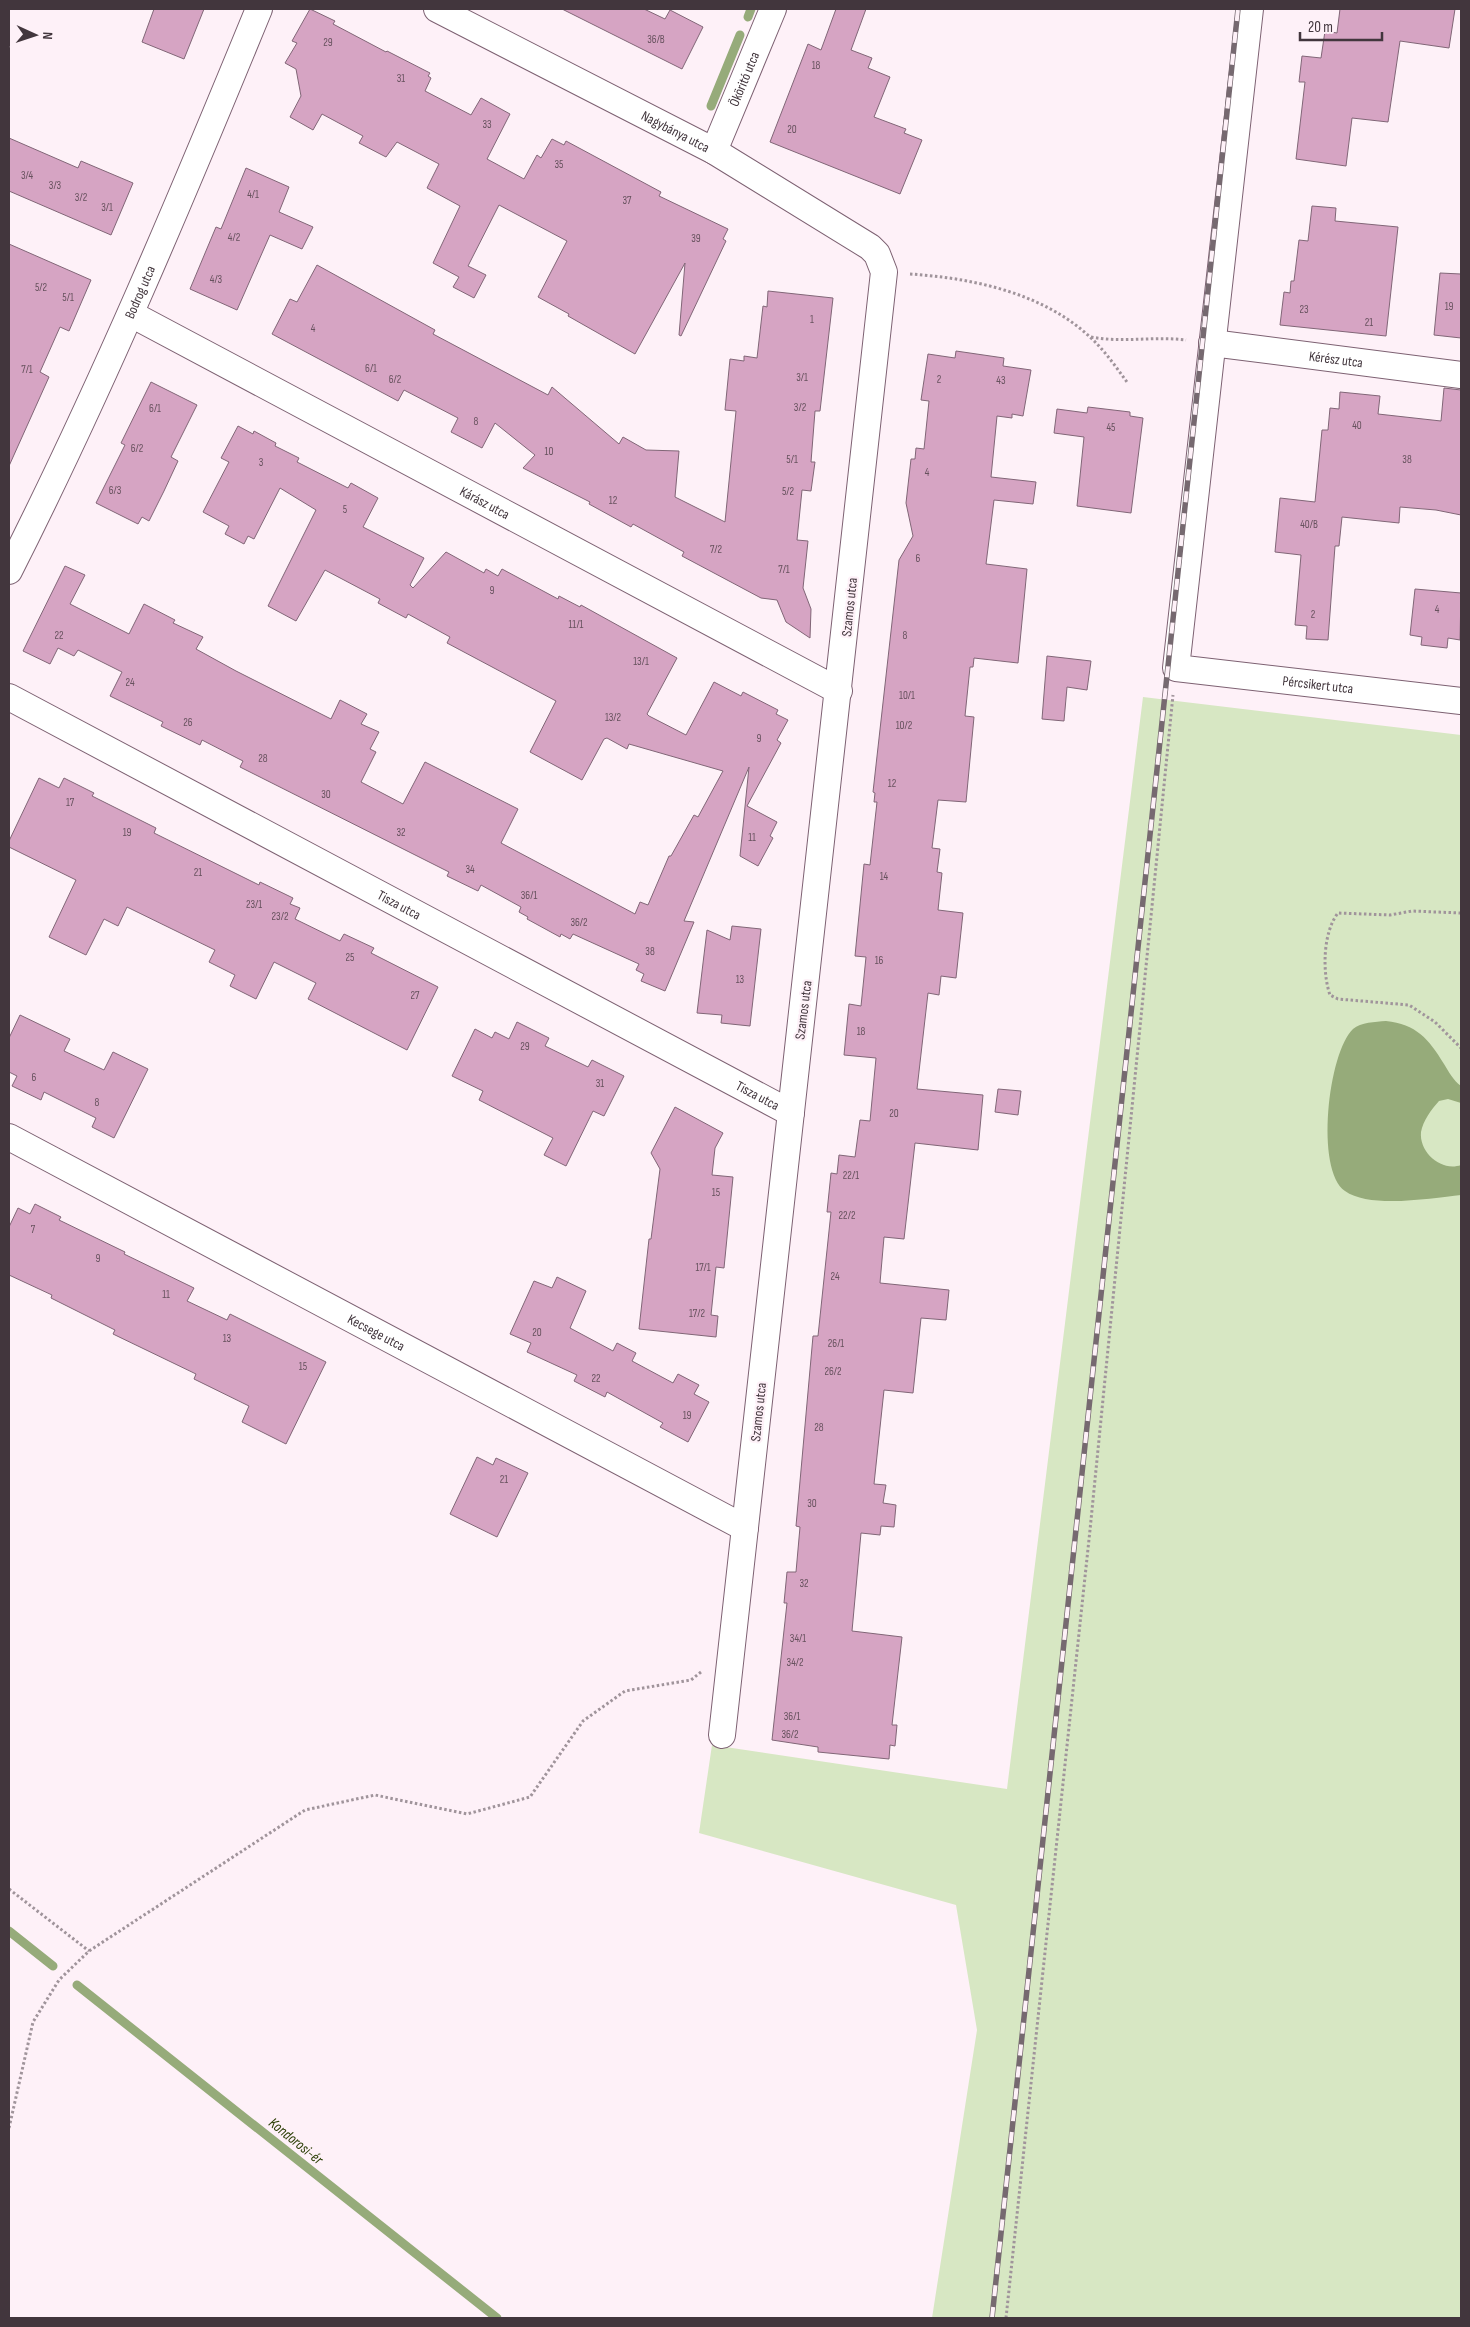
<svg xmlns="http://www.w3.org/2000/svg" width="1470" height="2327" font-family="'Sofia Sans Condensed',sans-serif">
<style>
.green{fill:#d7e7c3}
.water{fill:#96ab7a}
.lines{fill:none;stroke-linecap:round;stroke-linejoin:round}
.stream{stroke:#96ab7a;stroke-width:9}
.building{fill:#d6a4c3;stroke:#816677}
.minor-casing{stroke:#7d6172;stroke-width:28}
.path{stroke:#a0949b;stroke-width:3;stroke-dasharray:2.5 2.5;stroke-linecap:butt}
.minor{stroke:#fff;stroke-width:26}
.rail-casing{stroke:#766970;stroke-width:5.5}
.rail{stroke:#fef1f8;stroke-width:4;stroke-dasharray:11;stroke-linecap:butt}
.labels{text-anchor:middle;stroke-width:4.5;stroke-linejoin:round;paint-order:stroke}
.number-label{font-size:11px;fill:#67525e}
.street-label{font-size:14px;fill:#42363d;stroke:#fef1f8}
.water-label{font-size:15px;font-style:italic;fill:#2c3f06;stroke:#fef1f8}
</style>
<rect width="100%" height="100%" fill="#fef1f8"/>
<path class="green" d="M1143,697L1461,735V2318H932L977,2030L956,1905L699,1833L712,1745L1007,1789Z"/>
<path class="water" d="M1386,1021C1416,1024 1429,1039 1444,1064C1449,1072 1453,1080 1461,1086V1103L1448,1099L1439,1101C1431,1110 1423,1121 1421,1132C1419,1153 1442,1172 1461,1165V1195C1432,1198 1370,1209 1345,1191C1315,1170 1328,1053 1353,1029C1361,1022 1375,1022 1386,1021Z"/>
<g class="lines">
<g class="stream">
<path d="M748,17L751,9"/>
<path d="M711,106L740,35"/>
<path d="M9,1931L53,1966"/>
<path d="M77,1985L497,2318"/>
</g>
</g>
<g class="building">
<path d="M154,9H204L184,59L142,42Z"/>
<path d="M310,9L335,21L333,24L386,52L387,51L430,73L428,76L431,78L425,91L471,115L481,98L510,114L487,159L524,179L537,155L541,158L552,139L564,145L566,141L661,192L659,196L728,229L723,239L726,241L681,336L679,335L685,263L635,354L568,316L569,314L538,297L567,241L499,205L468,266L486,275L474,298L453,287L459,277L433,263L460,206L427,188L439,164L397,142L386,157L359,143L363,136L322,114L313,130L290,117L301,96L296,69L285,63L297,43L292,41Z"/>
<path d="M562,9H644L665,19L670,10L703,27L682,69Z"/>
<path d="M836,9H866L851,50L872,58L868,68L890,77L874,117L906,129L904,133L922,140L900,194L770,142L808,44L821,50Z"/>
<path d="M1340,9H1455L1449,48L1400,41L1388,122L1352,118L1346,166L1296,159L1305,82H1299L1302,56L1321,58L1325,31L1337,33Z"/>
<path d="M9,138L78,168L81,161L133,183L111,235L9,191Z"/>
<path d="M246,168L289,187L279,212L313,227L302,249L270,235L237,310L190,289L216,227L221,229Z"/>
<path d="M1312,206L1336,208L1335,221L1398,227L1386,336L1280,325L1284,292L1290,293L1291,281H1294L1299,240L1308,241Z"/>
<path d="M9,244L91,280L69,331L60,327L40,372L49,377L9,466Z"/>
<path d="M317,265L435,330L433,334L548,395L552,387L619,444L623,437L646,450L679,451L675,497L725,522L736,411L725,410L730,359L744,361V356L757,358L763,306L767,307L768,291L833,298L820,411H815L811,462H815L811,491L802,490L797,540L808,541L803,588L811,609L810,638L786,622L777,600L761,598L682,556L684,552L633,524L631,527L589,504L590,502L523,468L535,455L495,423L482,448L451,432L458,418L404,390L398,401L272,334L290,299L297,302Z"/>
<path d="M1440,273L1461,274V338L1434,335Z"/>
<path d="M956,351L1004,358L1003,366L1031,370L1023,416L1012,414V418L997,416L991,477L1036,482L1033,504L994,500L986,564L1027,569L1018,663L974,658L973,667H970L965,716L974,717L966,802L938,800L932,848L940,849L937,872L942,873L938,910L963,913L956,978L941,976L939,995L928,993L917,1089L983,1095L978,1150L915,1143L904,1239L884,1237L880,1283L949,1290L946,1320L921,1318L913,1393L884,1390L874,1484L886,1485L883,1503L896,1505L894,1527L881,1526L880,1535L861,1533L852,1631L902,1637L892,1725H897L895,1746L890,1745L889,1759L818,1752V1747L772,1740L787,1603H784L787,1572H796L800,1527L796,1526L813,1336H818L831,1212H827L831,1173L837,1174L839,1155L855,1157L860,1120L870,1121L876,1058L844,1055L849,1004L861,1006L866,957L855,956L864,864L870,865L877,802H874L875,793L873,792L899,560L913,536L906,503L911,459H915L916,448L924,449L929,401L921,400L928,354L955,358Z"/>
<path d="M151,382L197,405L171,457L178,461L164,491L149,521L142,517L138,524L96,503L125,445L121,443Z"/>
<path d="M1444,388L1461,390V515L1436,510L1400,507L1399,523L1342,517L1339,546H1335L1328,640L1306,639L1307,626L1295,625L1301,555L1275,552L1280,498L1315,502L1322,430H1328L1330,408L1339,409L1340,392L1380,396L1378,414L1441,421Z"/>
<path d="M1088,407L1130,412V416L1143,418L1131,513L1077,506L1084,437L1054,433L1057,409L1087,413Z"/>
<path d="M238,426L253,434L254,431L276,443L275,446L299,458L297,462L348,488L351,483L378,498L363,527L424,558L410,585L413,588L446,552L484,573L486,569L498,576L502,569L558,599L559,596L580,607L581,605L677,658L647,714L649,716L686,735L714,682L741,696L743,692L778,710L776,714L788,720L777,740L781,743L747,806L777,822L770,836L773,838L758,866L740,856L749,767L684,921L694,922L665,991L641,981L644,974L636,970L639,964L573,934L570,939L561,934L560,937L527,919L528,917L519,912L521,907L481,885L478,891L447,876L449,872L240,767L243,761L202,740L200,745L161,726L163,722L110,696L122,672L78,650L74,656L58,648L50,664L23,651L65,566L85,575L70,604L129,634L144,604L175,620L173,623L203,637L196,649L236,671L331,719L340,700L367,714L361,724L379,732L370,749L376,752L361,782L403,804L425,762L518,809L501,843L635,914L640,902L648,905L669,856H671L694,815L698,817L723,771L629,744L627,749L607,738L604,739L582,780L530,752L556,701L447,643L450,637L408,614L406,618L378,603L380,599L325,570L296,621L268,606L316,510L280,488L254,539L248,536L244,544L225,534L229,526L203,512L229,462L221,458Z"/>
<path d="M1415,589L1461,593L1460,640L1448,638L1447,648L1421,645L1422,637L1410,635Z"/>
<path d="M1047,656L1091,661L1087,690L1067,687L1064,721L1042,719Z"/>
<path d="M39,778L59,788L64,778L94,793L92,796L156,828L154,833L259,885L260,882L293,898L290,904L300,908L295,919L340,941L344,934L374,948L371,953L438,987L407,1050L308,999L316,983L274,962L256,999L230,986L235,975L209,962L215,950L127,907L118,926L104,919L86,955L49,937L76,880L9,847V841Z"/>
<path d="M732,926L761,929L750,1026L721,1023L722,1015L697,1013L707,930L730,940Z"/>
<path d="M20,1015L70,1039L64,1051L104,1070L113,1052L148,1069L114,1138L92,1127L96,1118L44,1092L41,1100L12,1086L17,1076L9,1072V1038Z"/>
<path d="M517,1022L549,1038L545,1046L588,1067L592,1060L624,1076L604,1116L593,1111L566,1166L544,1155L553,1138L479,1100L483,1091L452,1076L475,1029L492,1038L495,1032L509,1039Z"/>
<path d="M998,1089L1021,1091L1018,1115L995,1112Z"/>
<path d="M675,1107L723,1133L715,1148L712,1175L733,1177L724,1268L716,1267L711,1315L718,1316L716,1337L639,1329L649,1239H651L660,1169L651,1153Z"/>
<path d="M35,1204L61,1217L59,1220L125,1252L124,1254L194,1288L187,1301L227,1320L230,1314L326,1362L286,1444L242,1422L249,1406L194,1379L196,1374L113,1334L115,1330L51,1298L52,1295L9,1275V1227L18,1208L30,1214Z"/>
<path d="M557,1277L586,1291L570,1328L613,1351L617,1343L636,1353L632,1361L673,1383L678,1374L699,1385L694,1394L709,1402L688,1442L660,1427L663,1423L607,1392L605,1397L574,1381L577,1375L527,1352L531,1343L510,1334L534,1281L552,1288Z"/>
<path d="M477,1457L493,1465L496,1458L528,1473L497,1537L450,1514Z"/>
</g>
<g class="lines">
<defs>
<g id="minor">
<path id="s1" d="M437,9L714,151L870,247L877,254L884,272L722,1735"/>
<path id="s2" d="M1250,9L1176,668L1461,701"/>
<path id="s3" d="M714,151L773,9"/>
<path id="s4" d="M131,314L839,691"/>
<path id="s5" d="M1212,343L1461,375"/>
<path id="s6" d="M9,571C102,387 181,199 259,9"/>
<path id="s7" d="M9,697L791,1113"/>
<path id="s8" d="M9,1137L745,1528"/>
</g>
</defs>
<use href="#minor" class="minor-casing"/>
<g class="path">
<path d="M910,274C972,278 1044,293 1091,338C1105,351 1116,367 1127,382"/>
<path d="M1091,337C1123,343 1154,336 1186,340"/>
<path d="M1461,913L1412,911L1390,915L1338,913C1323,932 1322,972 1330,995L1338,999L1409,1005L1435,1022L1461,1048"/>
<path d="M9,1889L89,1951"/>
<path d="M9,2128L33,2022L59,1980L89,1951L305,1810L375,1795L467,1814L530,1797L583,1721L625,1691L691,1680L701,1672"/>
<path d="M1006,2318L1090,1530L1173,695"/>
</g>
<use href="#minor" class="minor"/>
<defs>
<path id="rail" d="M992,2318L1238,9"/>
</defs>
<use href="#rail" class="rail-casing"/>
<use href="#rail" class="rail"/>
</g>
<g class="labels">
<g class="number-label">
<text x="656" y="43">36/B</text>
<text x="328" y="46">29</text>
<text x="816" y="69">18</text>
<text x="401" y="82">31</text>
<text x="487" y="128">33</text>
<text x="792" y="133">20</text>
<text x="559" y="168">35</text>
<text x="27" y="179">3/4</text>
<text x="55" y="189">3/3</text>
<text x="253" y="198">4/1</text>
<text x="81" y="201">3/2</text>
<text x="627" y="204">37</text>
<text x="107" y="211">3/1</text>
<text x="234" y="241">4/2</text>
<text x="696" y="242">39</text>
<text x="216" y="283">4/3</text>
<text x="41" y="291">5/2</text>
<text x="68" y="301">5/1</text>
<text x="1449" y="310">19</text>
<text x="1304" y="313">23</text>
<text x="812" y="323">1</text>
<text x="1369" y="326">21</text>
<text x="313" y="332">4</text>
<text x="371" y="372">6/1</text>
<text x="27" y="373">7/1</text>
<text x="802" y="381">3/1</text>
<text x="395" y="383">6/2</text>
<text x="939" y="383">2</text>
<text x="1001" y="384">43</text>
<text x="800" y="411">3/2</text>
<text x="155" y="412">6/1</text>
<text x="476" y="425">8</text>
<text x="1357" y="429">40</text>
<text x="1111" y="431">45</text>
<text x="137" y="452">6/2</text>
<text x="549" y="455">10</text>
<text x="792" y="463">5/1</text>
<text x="1407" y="463">38</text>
<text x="261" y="466">3</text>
<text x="927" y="476">4</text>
<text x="115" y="494">6/3</text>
<text x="788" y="495">5/2</text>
<text x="613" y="504">12</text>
<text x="345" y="513">5</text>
<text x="1309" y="528">40/B</text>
<text x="716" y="553">7/2</text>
<text x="918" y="562">6</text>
<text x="784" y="573">7/1</text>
<text x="492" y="594">9</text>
<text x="1437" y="613">4</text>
<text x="1313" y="618">2</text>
<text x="576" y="628">11/1</text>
<text x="59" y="639">22</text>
<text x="905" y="639">8</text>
<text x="641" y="665">13/1</text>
<text x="130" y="686">24</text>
<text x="907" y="699">10/1</text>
<text x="613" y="721">13/2</text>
<text x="188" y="726">26</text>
<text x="904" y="729">10/2</text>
<text x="759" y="742">9</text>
<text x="263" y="762">28</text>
<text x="892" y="787">12</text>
<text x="326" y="798">30</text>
<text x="70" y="806">17</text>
<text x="127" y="836">19</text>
<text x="401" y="836">32</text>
<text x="752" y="841">11</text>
<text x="470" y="873">34</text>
<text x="198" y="876">21</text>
<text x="884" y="880">14</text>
<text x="529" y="899">36/1</text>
<text x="254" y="908">23/1</text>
<text x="280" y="920">23/2</text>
<text x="579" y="926">36/2</text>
<text x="650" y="955">38</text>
<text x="350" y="961">25</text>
<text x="879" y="964">16</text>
<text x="740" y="983">13</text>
<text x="415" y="999">27</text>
<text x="861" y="1035">18</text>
<text x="525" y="1050">29</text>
<text x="34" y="1081">6</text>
<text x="600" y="1087">31</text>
<text x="97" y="1106">8</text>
<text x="894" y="1117">20</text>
<text x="851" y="1179">22/1</text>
<text x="716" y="1196">15</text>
<text x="847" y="1219">22/2</text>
<text x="33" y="1233">7</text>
<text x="98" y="1262">9</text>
<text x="703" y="1271">17/1</text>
<text x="835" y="1280">24</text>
<text x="166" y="1298">11</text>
<text x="697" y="1317">17/2</text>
<text x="537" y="1336">20</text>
<text x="227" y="1342">13</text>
<text x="836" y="1347">26/1</text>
<text x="303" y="1370">15</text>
<text x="833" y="1375">26/2</text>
<text x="596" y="1382">22</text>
<text x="687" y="1419">19</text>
<text x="819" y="1431">28</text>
<text x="504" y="1483">21</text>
<text x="812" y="1507">30</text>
<text x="804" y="1587">32</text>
<text x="798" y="1642">34/1</text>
<text x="795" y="1666">34/2</text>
<text x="792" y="1720">36/1</text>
<text x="790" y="1738">36/2</text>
</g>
<g class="street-label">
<text dy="5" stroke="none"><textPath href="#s3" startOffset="78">Ököritó utca</textPath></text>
<text dy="5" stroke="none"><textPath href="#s1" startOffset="268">Nagybánya utca</textPath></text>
<text dy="5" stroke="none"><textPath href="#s6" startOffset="308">Bodrog utca</textPath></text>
<text dy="5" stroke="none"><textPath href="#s5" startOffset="125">Kérész utca</textPath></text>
<text dy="5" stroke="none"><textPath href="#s4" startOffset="401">Kárász utca</textPath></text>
<text transform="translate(849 607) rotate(-84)" y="5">Szamos utca</text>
<text dy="5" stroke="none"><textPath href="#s2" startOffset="806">Pércsikert utca</textPath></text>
<text dy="5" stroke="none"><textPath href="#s7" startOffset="442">Tisza utca</textPath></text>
<text transform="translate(803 1010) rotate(-83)" y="5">Szamos utca</text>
<text dy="5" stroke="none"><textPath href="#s7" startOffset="848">Tisza utca</textPath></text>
<text dy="5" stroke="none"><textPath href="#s8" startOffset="416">Kecsege utca</textPath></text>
<text transform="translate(758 1412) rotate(-84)" y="5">Szamos utca</text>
</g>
<g class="water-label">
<text transform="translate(296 2141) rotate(39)" y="5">Kondorosi-ér</text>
</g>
</g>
<rect width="1470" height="2327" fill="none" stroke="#42363d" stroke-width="20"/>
<g transform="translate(35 35) rotate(93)" stroke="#fef1f8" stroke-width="4" paint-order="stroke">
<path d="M0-4L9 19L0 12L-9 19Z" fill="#42363d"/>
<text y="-8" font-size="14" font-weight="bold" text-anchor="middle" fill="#42363d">N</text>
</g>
<path d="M1300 32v8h82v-8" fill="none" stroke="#42363d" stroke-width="2.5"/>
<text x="1308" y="32" font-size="15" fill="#42363d" stroke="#fef1f8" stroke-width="4" paint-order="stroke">20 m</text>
</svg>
